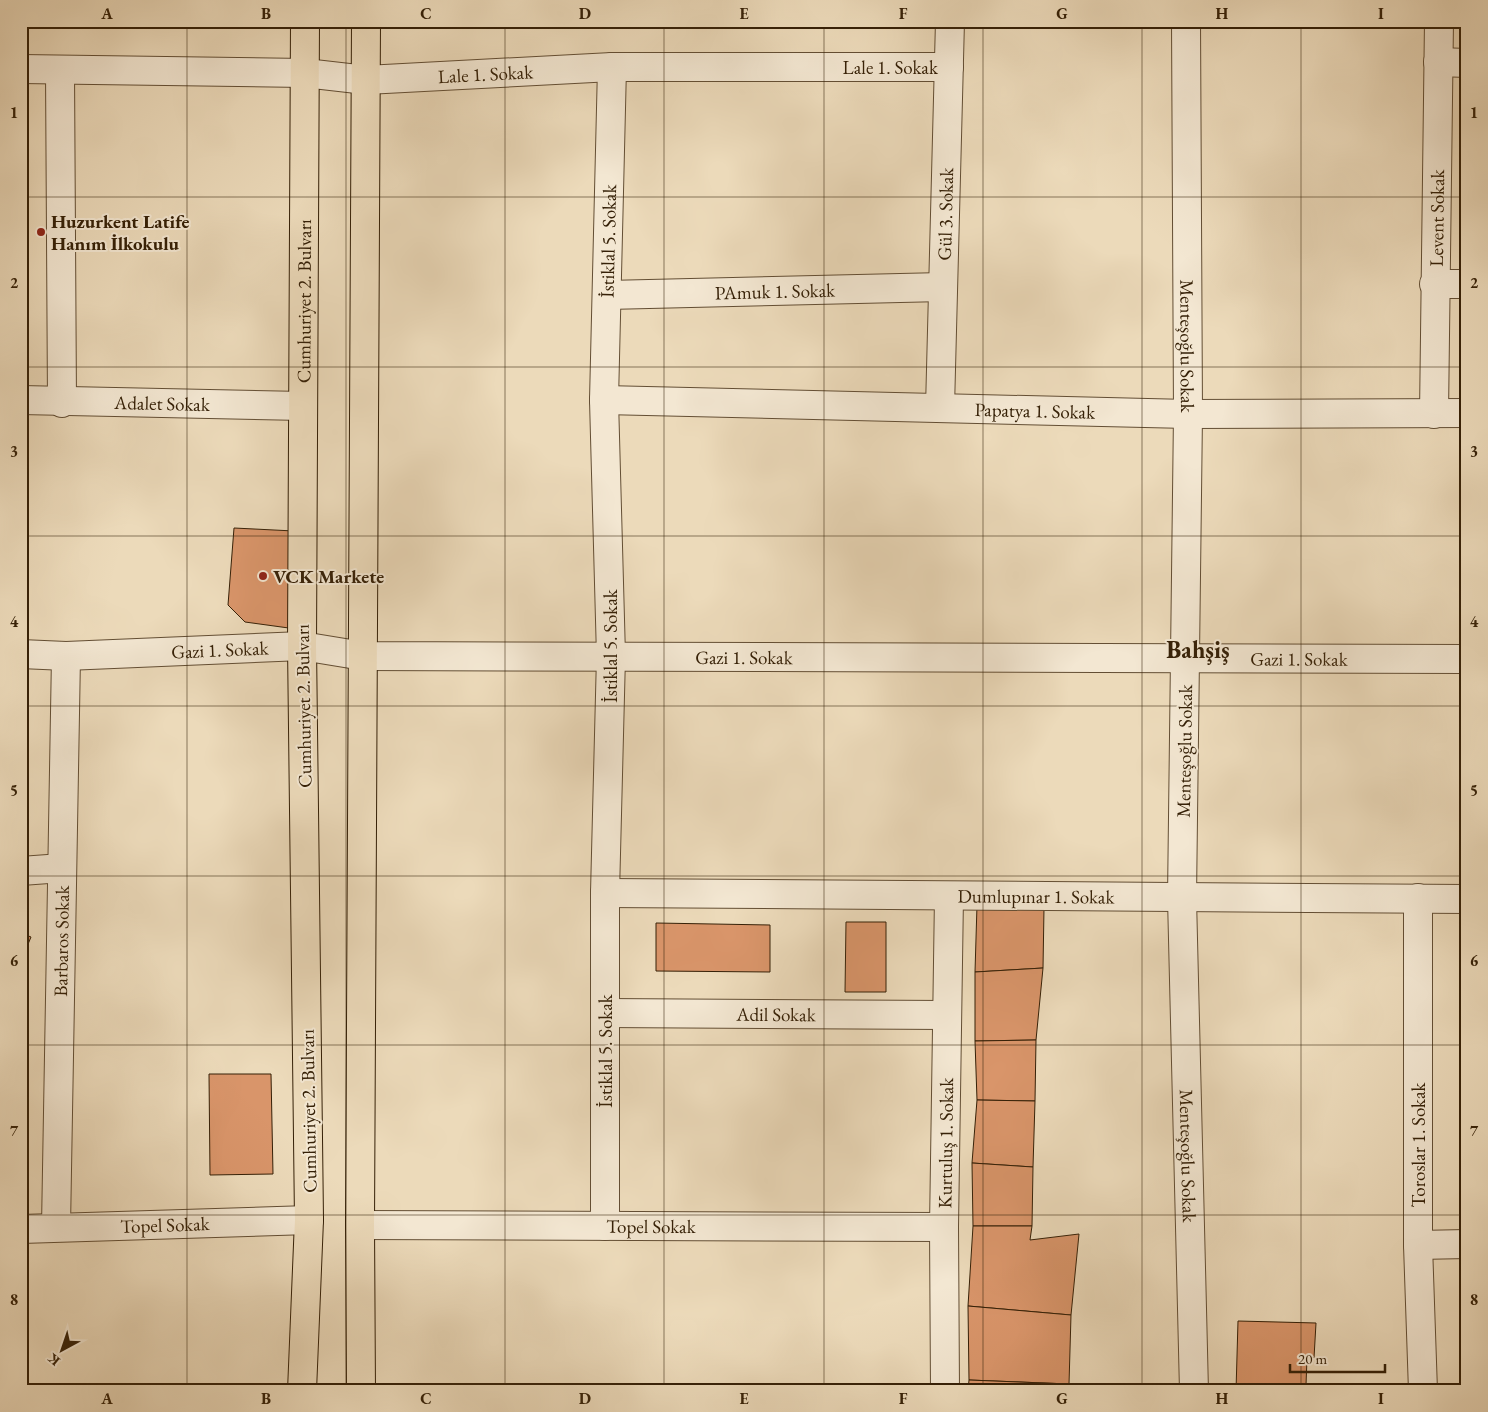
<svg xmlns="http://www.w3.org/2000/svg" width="1488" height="1412" font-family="'EB Garamond',serif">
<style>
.green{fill:#b3c194;stroke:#74704e}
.building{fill:#d9956a;stroke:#352007}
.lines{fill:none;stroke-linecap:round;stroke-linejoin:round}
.minor-casing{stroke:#634e34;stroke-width:30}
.major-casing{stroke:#352007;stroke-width:30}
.minor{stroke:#f3e7d2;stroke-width:28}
.major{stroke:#ecdaba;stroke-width:28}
.grid{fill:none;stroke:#352007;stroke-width:1;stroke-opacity:0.55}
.poi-dot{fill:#8f2418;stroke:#f3e7d2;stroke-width:2}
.labels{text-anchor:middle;stroke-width:4;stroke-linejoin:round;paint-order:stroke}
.street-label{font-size:19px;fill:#352007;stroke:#f3e7d2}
.poi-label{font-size:19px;font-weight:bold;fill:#352007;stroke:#f3e7d2;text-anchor:start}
.district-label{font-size:24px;font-weight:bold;fill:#352007;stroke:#f3e7d2}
.neatline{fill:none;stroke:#352007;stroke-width:2}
.grid-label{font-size:16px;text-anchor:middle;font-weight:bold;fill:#352007}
</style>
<rect width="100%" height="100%" fill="#ecdaba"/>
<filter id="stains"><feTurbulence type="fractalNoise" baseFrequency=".004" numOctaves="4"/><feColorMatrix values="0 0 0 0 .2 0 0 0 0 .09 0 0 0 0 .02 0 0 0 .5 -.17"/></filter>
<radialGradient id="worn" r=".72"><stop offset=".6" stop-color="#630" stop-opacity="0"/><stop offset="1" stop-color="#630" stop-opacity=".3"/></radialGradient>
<path class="green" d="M1465,294H1467V377H1464Z"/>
<g class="building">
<path d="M21,293H25L21,340Z"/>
<path d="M234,528L294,531L296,629L245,622L228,605Z"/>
<path d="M977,905L1044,908L1043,968L975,972Z"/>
<path d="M846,922H886V992H845Z"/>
<path d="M656,923L770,925V972L656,971Z"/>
<path d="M21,933L31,937L21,961Z"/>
<path d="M1043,968L1036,1040L975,1041V972Z"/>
<path d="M1036,1040L1035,1101L977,1100L975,1041Z"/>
<path d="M209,1074H271L273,1174L210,1175Z"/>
<path d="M977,1100L1035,1101L1033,1167L972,1163Z"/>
<path d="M972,1163L1033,1167L1032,1226H973Z"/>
<path d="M973,1226H1032L1030,1240L1079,1234L1071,1315L968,1306Z"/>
<path d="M968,1306L1071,1315L1069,1384L969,1380Z"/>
<path d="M1238,1321L1316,1323L1314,1358H1307L1306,1385L1313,1386V1391H1236Z"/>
<path d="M969,1380L1069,1384V1391H968Z"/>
</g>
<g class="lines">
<defs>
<g id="minor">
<path id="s1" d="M1186,21L1188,414L1182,898L1194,1391"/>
<path d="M1438,62L1467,63"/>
<path id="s2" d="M21,69L305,73L366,80L612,67H949"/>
<path d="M60,70L62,403"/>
<path d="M1434,284H1467"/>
<path id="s3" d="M607,295L943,287"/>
<path id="s4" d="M21,400L303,406"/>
<path id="s5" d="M604,400L1188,414L1467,413"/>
<path id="s6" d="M940,408L950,21"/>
<path id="s7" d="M1434,414L1439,21"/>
<path id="s8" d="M21,654L66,656L302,646L363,656L1467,659"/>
<path d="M21,871L62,868"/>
<path id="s9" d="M605,893L1467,899"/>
<path d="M1418,898V1245L1423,1391"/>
<path id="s10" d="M605,1013L947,1015"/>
<path id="s11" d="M360,1225L944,1227"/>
<path id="s12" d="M605,1226V893L611,656L604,400L612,67"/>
<path id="s13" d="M56,1227L66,656"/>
<path id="s14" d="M21,1229L309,1220"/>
<path d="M1418,1245L1467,1244"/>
<path id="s15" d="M945,1391L944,1227L949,896"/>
</g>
<g id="major">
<path id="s16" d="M302,1391L309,1220L302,646L305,21"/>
<path d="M361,1391L360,1225L366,21"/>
</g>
</defs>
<use href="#minor" class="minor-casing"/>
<use href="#major" class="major-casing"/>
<use href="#minor" class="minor"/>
<use href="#major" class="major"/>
</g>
<path class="grid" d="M187,21V1391M346,21V1391M505,21V1391M664,21V1391M824,21V1391M983,21V1391M1142,21V1391M1301,21V1391M21,197H1467M21,367H1467M21,536H1467M21,706H1467M21,876H1467M21,1045H1467M21,1215H1467"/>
<g class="poi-dot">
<circle cx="41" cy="232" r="5"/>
<circle cx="263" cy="576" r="5"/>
</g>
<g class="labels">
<g class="street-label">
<text dy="7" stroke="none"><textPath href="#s2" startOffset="870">Lale 1. Sokak</textPath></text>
<text dy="7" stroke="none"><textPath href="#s2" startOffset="465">Lale 1. Sokak</textPath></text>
<text dy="7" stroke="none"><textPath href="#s6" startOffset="194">Gül 3. Sokak</textPath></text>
<text dy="7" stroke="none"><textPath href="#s7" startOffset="196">Levent Sokak</textPath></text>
<text dy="7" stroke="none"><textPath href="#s12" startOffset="985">İstiklal 5. Sokak</textPath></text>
<text dy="7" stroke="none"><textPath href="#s3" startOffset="168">PAmuk 1. Sokak</textPath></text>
<text dy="7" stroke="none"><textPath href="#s16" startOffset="1090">Cumhuriyet 2. Bulvarı</textPath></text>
<text dy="7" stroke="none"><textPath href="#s1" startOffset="325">Menteşoğlu Sokak</textPath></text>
<text dy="7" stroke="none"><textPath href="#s4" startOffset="141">Adalet Sokak</textPath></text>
<text dy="7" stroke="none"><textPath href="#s5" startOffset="431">Papatya 1. Sokak</textPath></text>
<text transform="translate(610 646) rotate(-90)" y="7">İstiklal 5. Sokak</text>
<text dy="7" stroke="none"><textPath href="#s8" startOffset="199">Gazi 1. Sokak</textPath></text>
<text dy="7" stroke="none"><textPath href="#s8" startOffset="724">Gazi 1. Sokak</textPath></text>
<text dy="7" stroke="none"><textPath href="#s8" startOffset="1279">Gazi 1. Sokak</textPath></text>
<text transform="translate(303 706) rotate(-91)" y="7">Cumhuriyet 2. Bulvarı</text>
<text transform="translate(1184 751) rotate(-89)" y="7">Menteşoğlu Sokak</text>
<text dy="7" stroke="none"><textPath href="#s9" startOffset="431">Dumlupınar 1. Sokak</textPath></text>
<text dy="7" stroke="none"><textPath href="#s13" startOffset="286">Barbaros Sokak</textPath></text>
<text dy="7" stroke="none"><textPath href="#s10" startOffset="171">Adil Sokak</textPath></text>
<text transform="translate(605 1051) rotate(-90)" y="7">İstiklal 5. Sokak</text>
<text transform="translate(308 1111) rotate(-91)" y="7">Cumhuriyet 2. Bulvarı</text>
<text dy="7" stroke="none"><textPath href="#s15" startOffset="248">Kurtuluş 1. Sokak</textPath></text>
<text transform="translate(1418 1145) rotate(-90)" y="7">Toroslar 1. Sokak</text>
<text dy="7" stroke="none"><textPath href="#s1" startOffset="1135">Menteşoğlu Sokak</textPath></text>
<text dy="7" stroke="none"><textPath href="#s14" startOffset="144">Topel Sokak</textPath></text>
<text dy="7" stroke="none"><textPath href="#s11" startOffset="291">Topel Sokak</textPath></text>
</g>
<g class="poi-label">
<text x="51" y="228">Huzurkent Latife<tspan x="51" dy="22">Hanım İlkokulu</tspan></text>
<text x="273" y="583">VCK Markete</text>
</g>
<g class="district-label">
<text x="1198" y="658">Bahşiş</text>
</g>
</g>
<rect width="1488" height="1412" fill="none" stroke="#ecdaba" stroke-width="55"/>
<g transform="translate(62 1350) rotate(220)" stroke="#f3e7d2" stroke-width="4" paint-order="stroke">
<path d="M0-4L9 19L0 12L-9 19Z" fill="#352007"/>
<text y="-8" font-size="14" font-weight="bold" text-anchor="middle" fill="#352007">K</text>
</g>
<path d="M1290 1364v8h95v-8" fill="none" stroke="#352007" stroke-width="2.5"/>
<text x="1298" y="1364" font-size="15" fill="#352007" stroke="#f3e7d2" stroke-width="4" paint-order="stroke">20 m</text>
<rect x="28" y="28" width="1432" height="1356" class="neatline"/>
<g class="grid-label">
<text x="107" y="19">A</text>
<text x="266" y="19">B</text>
<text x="426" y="19">C</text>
<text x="585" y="19">D</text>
<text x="744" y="19">E</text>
<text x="903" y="19">F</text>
<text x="1062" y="19">G</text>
<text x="1222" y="19">H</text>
<text x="1381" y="19">I</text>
<text x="14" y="118">1</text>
<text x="1474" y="118">1</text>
<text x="14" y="288">2</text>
<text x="1474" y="288">2</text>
<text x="14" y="457">3</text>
<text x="1474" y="457">3</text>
<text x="14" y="627">4</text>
<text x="1474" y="627">4</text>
<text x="14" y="796">5</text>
<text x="1474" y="796">5</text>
<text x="14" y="966">6</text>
<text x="1474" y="966">6</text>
<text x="14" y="1136">7</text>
<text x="1474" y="1136">7</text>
<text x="14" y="1305">8</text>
<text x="1474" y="1305">8</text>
<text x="107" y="1404">A</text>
<text x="266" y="1404">B</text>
<text x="426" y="1404">C</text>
<text x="585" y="1404">D</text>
<text x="744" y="1404">E</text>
<text x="903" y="1404">F</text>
<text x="1062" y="1404">G</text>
<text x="1222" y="1404">H</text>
<text x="1381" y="1404">I</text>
</g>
<rect width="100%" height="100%" filter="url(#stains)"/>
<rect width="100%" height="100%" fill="url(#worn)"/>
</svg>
